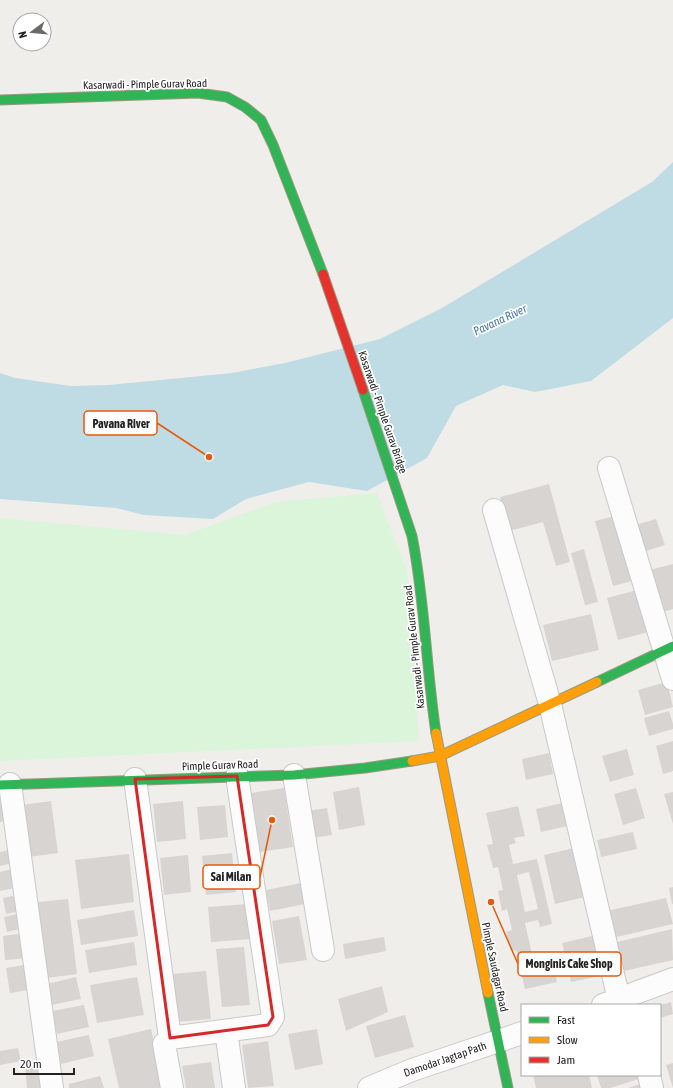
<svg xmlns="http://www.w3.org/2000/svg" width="673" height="1088" font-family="'Asap Condensed',sans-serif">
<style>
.park{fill:#daf5da}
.water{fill:#bfdbe3}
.building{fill:#d7d4d2;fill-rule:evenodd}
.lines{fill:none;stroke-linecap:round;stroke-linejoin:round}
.street-casing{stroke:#c9c8c7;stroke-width:24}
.fast-casing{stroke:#999a82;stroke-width:11}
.slow-casing{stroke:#999a82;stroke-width:11}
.jam-casing{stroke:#999a82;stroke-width:11}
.street{stroke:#fdfcfc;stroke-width:22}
.fast{stroke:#30b455;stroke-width:9}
.slow{stroke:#ff9f0a;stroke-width:9}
.jam{stroke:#e5322d;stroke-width:9}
.marked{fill:none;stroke:#d62828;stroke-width:3;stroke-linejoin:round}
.labels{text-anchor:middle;stroke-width:3.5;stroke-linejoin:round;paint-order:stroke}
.street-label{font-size:11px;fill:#222;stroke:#fff}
.water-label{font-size:12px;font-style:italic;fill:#4a7aab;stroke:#fff}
.leader{fill:none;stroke:#e8590c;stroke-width:1.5}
.callout-dot{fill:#e8590c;stroke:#fff;stroke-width:1.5}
.callout{fill:#fff;stroke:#e8590c;stroke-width:1.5}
.callout-label{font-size:12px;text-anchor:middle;font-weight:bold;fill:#222}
</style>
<rect width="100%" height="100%" fill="#f0eeeb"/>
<path class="park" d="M377,493L407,571L419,741L0,761V518L185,535L275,502Z"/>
<path class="water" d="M673,162V318L591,381L535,392L503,385L456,406L427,458L367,491L309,482L246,499L213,519L144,515L116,508L0,499V373L15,378L71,386L109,385L232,373L285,363L380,339L442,308L652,182Z"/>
<g class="building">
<path d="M549,484L570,562L556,566L543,522L509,531L500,497Z"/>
<path d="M623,514L640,579L613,586L595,521Z"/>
<path d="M656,519L665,545L640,553L632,526Z"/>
<path d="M584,549L598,602L585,605L571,553Z"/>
<path d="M673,564V609L657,614L645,571Z"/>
<path d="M641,589L652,631L618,640L607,598Z"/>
<path d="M591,614L599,650L552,661L543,625Z"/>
<path d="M667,682L673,707L645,715L638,690Z"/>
<path d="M669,711L673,724V729L649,736L644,718Z"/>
<path d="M673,741V771L663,774L656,746Z"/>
<path d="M627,749L634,775L610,782L602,756Z"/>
<path d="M549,753L553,774L526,780L522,759Z"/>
<path d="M359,787L365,825L339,830L333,792Z"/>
<path d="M284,788L293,847L260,852L251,793Z"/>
<path d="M636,788L645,818L623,825L614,794Z"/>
<path d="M673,792V824L664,794Z"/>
<path d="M10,800L14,819L0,822V802Z"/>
<path d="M51,801L58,853L29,857L22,805Z"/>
<path d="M183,801L186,839L157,842L153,804Z"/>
<path d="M571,801L576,824L541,832L536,809Z"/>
<path d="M225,805L228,837L200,840L197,807Z"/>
<path d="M518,806L525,836L514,838L516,843L509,845L513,864L537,859L552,924L540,927L538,920L525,923L533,959L551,955L557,982L525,989L516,950L511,951L506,932L512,930L507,909L502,911L498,891L503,890L498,867L493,868L487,845L493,844L486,813ZM529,872L538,909L525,912L517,875Z"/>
<path d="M327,808L332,835L311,838L307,811Z"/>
<path d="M633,832L637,849L601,857L597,840Z"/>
<path d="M582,846L593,895L555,904L544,855Z"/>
<path d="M15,849L17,862L0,866V852Z"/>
<path d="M232,853L236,892L206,895L202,856Z"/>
<path d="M129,854L134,902L81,909L75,860Z"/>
<path d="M188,855L191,892L164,895L160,858Z"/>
<path d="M19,867L23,886L0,891V872Z"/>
<path d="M306,882L310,903L270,911L266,890Z"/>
<path d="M673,887V904H672L669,888Z"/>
<path d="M21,894L25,910L6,914L3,898Z"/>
<path d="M666,898L673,924L608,939L602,912Z"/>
<path d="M68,899L77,974L47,978L38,902Z"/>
<path d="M247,904L251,939L211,942L208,907Z"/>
<path d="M134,910L138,936L81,945L77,920Z"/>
<path d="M22,913L25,928L7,932L4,917Z"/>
<path d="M299,916L307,960L279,964L272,921Z"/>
<path d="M672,929L673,960L615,973L609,944Z"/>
<path d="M26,933L29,958L5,960L3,936Z"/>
<path d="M601,934L609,974L571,982L562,943Z"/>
<path d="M384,937L386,951L345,959L343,944Z"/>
<path d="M134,942L137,965L89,973L85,950Z"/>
<path d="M244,947L250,1005L222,1007L216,949Z"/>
<path d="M30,964L34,989L10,993L6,968Z"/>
<path d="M206,971L211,1019L176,1022L172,974Z"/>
<path d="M76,977L81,999L51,1005L47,984Z"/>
<path d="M137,977L144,1015L97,1023L90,985Z"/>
<path d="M382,986L388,1012L346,1031L338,999Z"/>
<path d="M671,1002L673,1014L660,1018V1005Z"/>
<path d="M84,1005L89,1027L57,1034L52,1011Z"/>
<path d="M405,1015L414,1047L375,1058L366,1026Z"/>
<path d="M151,1029L164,1088H119L108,1039Z"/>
<path d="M317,1029L323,1064L295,1070L288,1034Z"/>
<path d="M89,1035L94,1056L61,1064L56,1042Z"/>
<path d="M268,1041L274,1086L248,1088L242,1045Z"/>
<path d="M18,1048L21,1061L0,1065V1051Z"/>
<path d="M211,1062L215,1088H186L182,1066Z"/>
<path d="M673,1063V1088L666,1065Z"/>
<path d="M39,1064L42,1088H27L25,1066Z"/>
<path d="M533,1075H589L592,1088H536Z"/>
<path d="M597,1075H644L645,1077L610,1088H601Z"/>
<path d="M100,1076L104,1088H69V1084Z"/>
<path d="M640,1084L641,1088H628Z"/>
</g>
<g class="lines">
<defs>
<g id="street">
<path d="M609,468L673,679"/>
<path d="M494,510L550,704L619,1000"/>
<path d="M294,775L323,950"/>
<path d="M135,779L170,1038L268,1025L273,1017L237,776"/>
<path d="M10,784L52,1088"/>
<path d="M603,1005L673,979"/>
<path d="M226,1031L234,1088"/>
<path d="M164,1044L172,1088"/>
<path d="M649,1075L652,1088"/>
<path d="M369,1088L412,1070L522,1033"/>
</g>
<g id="fast">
<path d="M0,100L198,93L227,97L245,107L261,120L273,145L323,274"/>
<path d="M363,390L412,536C425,601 426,667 436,733"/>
<path d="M597,682L673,646"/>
<path d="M0,785L294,775L365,768L412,761"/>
<path d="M488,993L508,1088"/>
</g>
<g id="slow">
<path d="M436,733L488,993"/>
<path d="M412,761L440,756L597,682"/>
</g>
<path id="jam" d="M323,274L363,390"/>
</defs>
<use href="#street" class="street-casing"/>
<use href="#fast" class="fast-casing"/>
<use href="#slow" class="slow-casing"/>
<use href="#jam" class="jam-casing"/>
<use href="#street" class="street"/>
<use href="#fast" class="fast"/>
<use href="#slow" class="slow"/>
<use href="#jam" class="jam"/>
</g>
<path class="marked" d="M237,776L273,1017L268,1025L170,1038L135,779Z"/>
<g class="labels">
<g class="street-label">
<text transform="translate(145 84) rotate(-1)" y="4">Kasarwadi - Pimple Gurav Road</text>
<text transform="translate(383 412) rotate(71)" y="4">Kasarwadi - Pimple Gurav Bridge</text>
<text transform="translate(414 647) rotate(-96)" y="4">Kasarwadi - Pimple Gurav Road</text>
<text transform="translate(220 765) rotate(-2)" y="4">Pimple Gurav Road</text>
<text transform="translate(495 967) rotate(78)" y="4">Pimple Saudagar Road</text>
<text transform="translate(445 1059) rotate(-19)" y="4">Damodar Jagtap Path</text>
</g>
<g class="water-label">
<text transform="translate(500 320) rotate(-25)" y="4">Pavana River</text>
</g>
</g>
<path class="leader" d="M209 457L157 423M272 820L260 877M491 902L518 964"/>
<g class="callout-dot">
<circle cx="209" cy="457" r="4"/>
<circle cx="272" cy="820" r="4"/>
<circle cx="491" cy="902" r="4"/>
</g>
<g class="callout">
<rect x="84" y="411" width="73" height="24" rx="4"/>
<rect x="203" y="865" width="57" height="24" rx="4"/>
<rect x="518" y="952" width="103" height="24" rx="4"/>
</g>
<g class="callout-label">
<text x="121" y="428">Pavana River</text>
<text x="231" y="881">Sai Milan</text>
<text x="569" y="968">Monginis Cake Shop</text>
</g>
<rect x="521" y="1004" width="140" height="72" fill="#ffffff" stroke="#a7a7a7"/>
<rect x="529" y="1017" width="20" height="6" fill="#30b455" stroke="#a7a7a7"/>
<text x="557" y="1024" font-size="12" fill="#222222">Fast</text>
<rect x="529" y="1037" width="20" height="6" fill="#ff9f0a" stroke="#a7a7a7"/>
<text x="557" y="1044" font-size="12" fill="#222222">Slow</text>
<rect x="529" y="1057" width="20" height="6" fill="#e5322d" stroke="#a7a7a7"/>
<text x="557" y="1064" font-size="12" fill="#222222">Jam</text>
<g transform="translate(32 32) rotate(254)"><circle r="19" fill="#ffffff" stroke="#a7a7a7"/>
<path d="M0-3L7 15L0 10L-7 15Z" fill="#6a6968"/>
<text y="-6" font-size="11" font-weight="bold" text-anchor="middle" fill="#222222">N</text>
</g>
<path d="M14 1068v6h60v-6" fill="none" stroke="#222222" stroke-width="2"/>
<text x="20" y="1068" font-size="12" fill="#222222" stroke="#ffffff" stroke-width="3" paint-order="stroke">20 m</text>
</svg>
